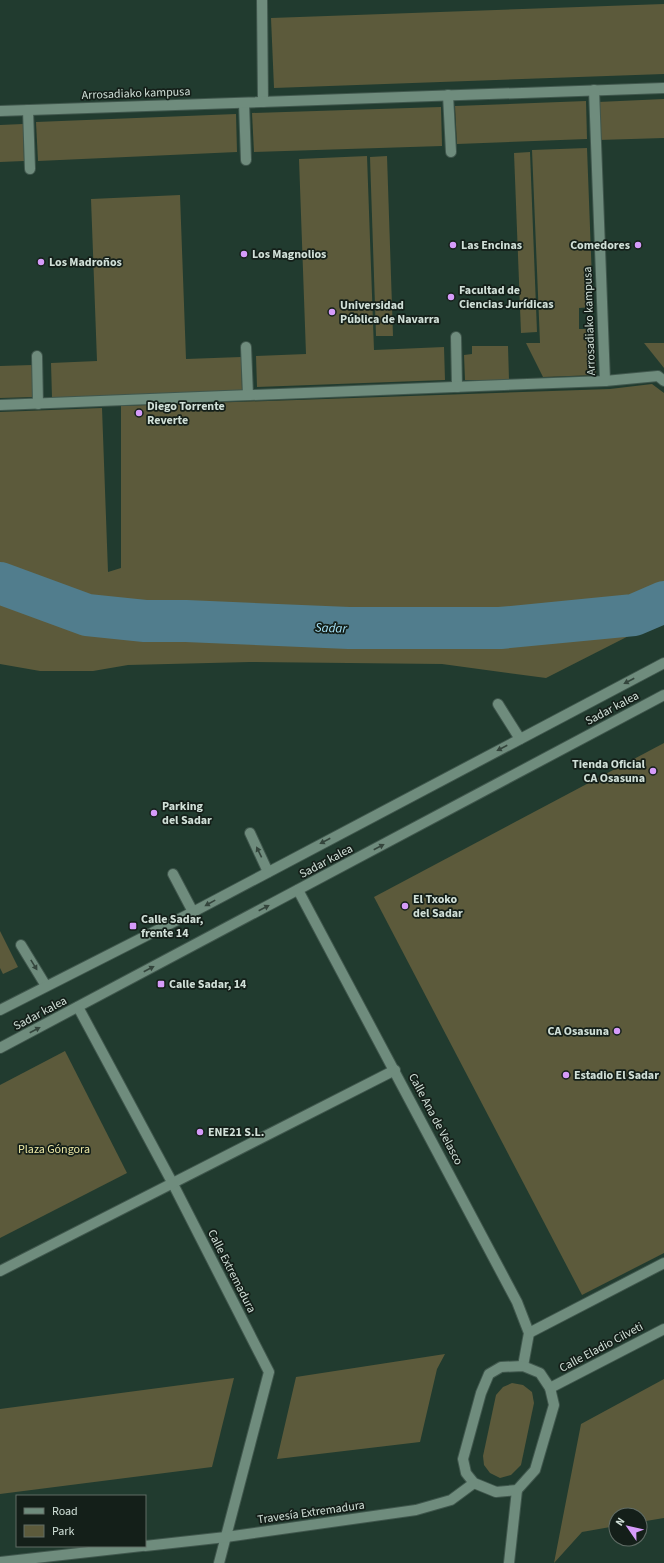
<svg xmlns="http://www.w3.org/2000/svg" width="664" height="1563" font-family="'Source Sans 3',sans-serif">
<style>
.green{fill:#5c5a3b}
.lines{fill:none;stroke-linecap:round;stroke-linejoin:round}
.river{stroke:#517d8d;stroke-width:42}
.minor-casing{stroke:#40574d;stroke-width:12}
.minor{stroke:#6f8c7d;stroke-width:10}
.oneway{fill:#34453c}
.poi-dot{fill:#d69bfa;stroke:#141f19;stroke-width:1.5}
.labels{text-anchor:middle;stroke-width:3.5;stroke-linejoin:round;paint-order:stroke}
.street-label{font-size:12px;fill:#d1e0d8;stroke:#141f19}
.poi-label{font-size:12px;font-weight:bold;fill:#d1e0d8;stroke:#141f19;text-anchor:start}
.park-label{font-size:12px;fill:#ece7a4;stroke:#141f19}
.water-label{font-size:13px;font-style:italic;fill:#a7e3f9;stroke:#141f19}
</style>
<rect width="100%" height="100%" fill="#213b2f"/>
<g class="green">
<path d="M664,4V74L274,88L271,18Z"/>
<path d="M664,99V138L599,140L598,102Z"/>
<path d="M586,101L587,139L457,144L455,106Z"/>
<path d="M441,107L442,146L254,152L252,113Z"/>
<path d="M236,114L237,152L38,161L36,122Z"/>
<path d="M23,124L24,161L0,162V125Z"/>
<path d="M587,148L593,307L579,308V329H594L596,375L543,377L526,343H540L532,150Z"/>
<path d="M530,152L537,332L521,333L514,153Z"/>
<path d="M367,156L374,350L444,347L445,380L257,387L256,356L306,354L299,159Z"/>
<path d="M387,156L393,336H376L370,157Z"/>
<path d="M180,195L186,359L241,357L242,390L52,398L51,363L97,361L91,199Z"/>
<path d="M644,343H664V368Z"/>
<path d="M472,346H508L509,380H465L464,355L472,354Z"/>
<path d="M32,365L33,397L0,398V366Z"/>
<path d="M652,384L664,393V618L546,678L442,664L250,662L128,665L93,671H40L0,664V412L102,408L108,572L121,568V406L610,389Z"/>
<path d="M664,743V1253L582,1295L374,897Z"/>
<path d="M0,931L18,967L3,974L0,968Z"/>
<path d="M65,1051L127,1173L0,1238V1085Z"/>
<path d="M445,1354L437,1369L420,1442L277,1459L296,1377Z"/>
<path d="M234,1378L212,1467L0,1494V1409Z"/>
<path d="M664,1379V1518L640,1522V1515H616V1526L582,1532L554,1563L581,1424Z"/>
<path d="M512,1383L523,1385L532,1392L534,1403L521,1465L511,1475L500,1478L490,1473L484,1465L483,1456L496,1395L503,1387Z"/>
</g>
<g class="lines">
<path class="river" d="M0,583L87,615L145,621H186L349,628H500L634,615L664,602"/>
<defs>
<g id="minor">
<path d="M262,0L263,102"/>
<path d="M448,95L451,152"/>
<path d="M244,103L246,160"/>
<path d="M28,110L30,169"/>
<path d="M0,111L664,88"/>
<path d="M456,337L457,387"/>
<path d="M246,347L248,395"/>
<path d="M37,356L38,404"/>
<path d="M605,381L658,376L664,381"/>
<path d="M0,405L605,381L594,90"/>
<path d="M498,704L520,739"/>
<path d="M250,833L268,872"/>
<path d="M173,874L193,912"/>
<path d="M298,890L517,1302L529,1333L523,1366"/>
<path d="M21,945L46,986"/>
<path d="M78,1007L173,1184L269,1372L219,1563"/>
<path d="M0,1010L193,912L664,663"/>
<path d="M0,1048L664,695"/>
<path d="M0,1271L395,1070"/>
<path d="M529,1333L664,1263"/>
<path d="M523,1366L540,1373L550,1388L554,1405L535,1470L517,1490L496,1492L474,1483L466,1473L463,1459L481,1393L489,1374L501,1367Z"/>
<path d="M550,1388L664,1329"/>
<path d="M145,1546L226,1537L416,1510L451,1500L474,1483"/>
<path d="M0,1562L142,1546"/>
<path d="M509,1563L517,1490"/>
</g>
</defs>
<use href="#minor" class="minor-casing"/>
<use href="#minor" class="minor"/>
</g>
<defs><path id="oneway-solid" d="M-6-.8H1V-3.2L6.5 0L1 3.2V.8H-6Z"/></defs>
<g class="oneway">
<use href="#oneway-solid" transform="translate(629 681) rotate(152)"/>
<use href="#oneway-solid" transform="translate(502 748) rotate(152)"/>
<use href="#oneway-solid" transform="translate(325 841) rotate(152)"/>
<use href="#oneway-solid" transform="translate(379 847) rotate(-28)"/>
<use href="#oneway-solid" transform="translate(259 852) rotate(-116)"/>
<use href="#oneway-solid" transform="translate(210 903) rotate(151)"/>
<use href="#oneway-solid" transform="translate(264 908) rotate(-27)"/>
<use href="#oneway-solid" transform="translate(34 965) rotate(58)"/>
<use href="#oneway-solid" transform="translate(149 969) rotate(-28)"/>
<use href="#oneway-solid" transform="translate(35 1030) rotate(-28)"/>
</g>
<g class="poi-dot">
<circle cx="453" cy="245" r="4"/>
<circle cx="638" cy="245" r="4"/>
<circle cx="244" cy="254" r="4"/>
<circle cx="41" cy="262" r="4"/>
<circle cx="451" cy="297" r="4"/>
<circle cx="332" cy="312" r="4"/>
<circle cx="139" cy="413" r="4"/>
<circle cx="653" cy="771" r="4"/>
<circle cx="154" cy="813" r="4"/>
<circle cx="405" cy="906" r="4"/>
<rect x="129" y="922" width="8" height="8" rx="2"/>
<rect x="157" y="980" width="8" height="8" rx="2"/>
<circle cx="617" cy="1031" r="4"/>
<circle cx="566" cy="1075" r="4"/>
<circle cx="200" cy="1132" r="4"/>
</g>
<g class="labels">
<g class="street-label">
<text transform="translate(136 93) rotate(-2)" y="4">Arrosadiako kampusa</text>
<text transform="translate(589 321) rotate(-92)" y="4">Arrosadiako kampusa</text>
<text transform="translate(612 708) rotate(-28)" y="4">Sadar kalea</text>
<text transform="translate(326 861) rotate(-28)" y="4">Sadar kalea</text>
<text transform="translate(40 1013) rotate(-28)" y="4">Sadar kalea</text>
<text transform="translate(436 1119) rotate(62)" y="4">Calle Ana de Velasco</text>
<text transform="translate(232 1271) rotate(63)" y="4">Calle Extremadura</text>
<text transform="translate(601 1347) rotate(-28)" y="4">Calle Eladio Cilveti</text>
<text transform="translate(311 1512) rotate(-8)" y="4">Travesía Extremadura</text>
</g>
<g class="poi-label">
<text x="461" y="249">Las Encinas</text>
<text x="630" y="249" text-anchor="end">Comedores</text>
<text x="252" y="258">Los Magnolios</text>
<text x="49" y="266">Los Madroños</text>
<text x="459" y="294">Facultad de<tspan x="459" dy="14">Ciencias Jurídicas</tspan></text>
<text x="340" y="309">Universidad<tspan x="340" dy="14">Pública de Navarra</tspan></text>
<text x="147" y="410">Diego Torrente<tspan x="147" dy="14">Reverte</tspan></text>
<text x="645" y="768" text-anchor="end">Tienda Oficial<tspan x="645" dy="14">CA Osasuna</tspan></text>
<text x="162" y="810">Parking<tspan x="162" dy="14">del Sadar</tspan></text>
<text x="413" y="903">El Txoko<tspan x="413" dy="14">del Sadar</tspan></text>
<text x="141" y="923">Calle Sadar,<tspan x="141" dy="14">frente 14</tspan></text>
<text x="169" y="988">Calle Sadar, 14</text>
<text x="609" y="1035" text-anchor="end">CA Osasuna</text>
<text x="574" y="1079">Estadio El Sadar</text>
<text x="208" y="1136">ENE21 S.L.</text>
</g>
<g class="park-label">
<text x="54" y="1153">Plaza Góngora</text>
</g>
<g class="water-label">
<text transform="translate(331 627) rotate(2)" y="5">Sadar</text>
</g>
</g>
<rect x="16" y="1495" width="130" height="52" fill="#141f19" stroke="#606c65"/>
<rect x="24" y="1508" width="20" height="6" fill="#6f8c7d" stroke="#606c65"/>
<text x="52" y="1515" font-size="12" fill="#d1e0d8">Road</text>
<rect x="24" y="1525" width="20" height="12" fill="#5c5a3b" stroke="#606c65"/>
<text x="52" y="1535" font-size="12" fill="#d1e0d8">Park</text>
<g transform="translate(628 1527) rotate(304)"><circle r="19" fill="#141f19" stroke="#606c65"/>
<path d="M0-3L7 15L0 10L-7 15Z" fill="#d69bfa"/>
<text y="-6" font-size="11" font-weight="bold" text-anchor="middle" fill="#d1e0d8">N</text>
</g>
</svg>
